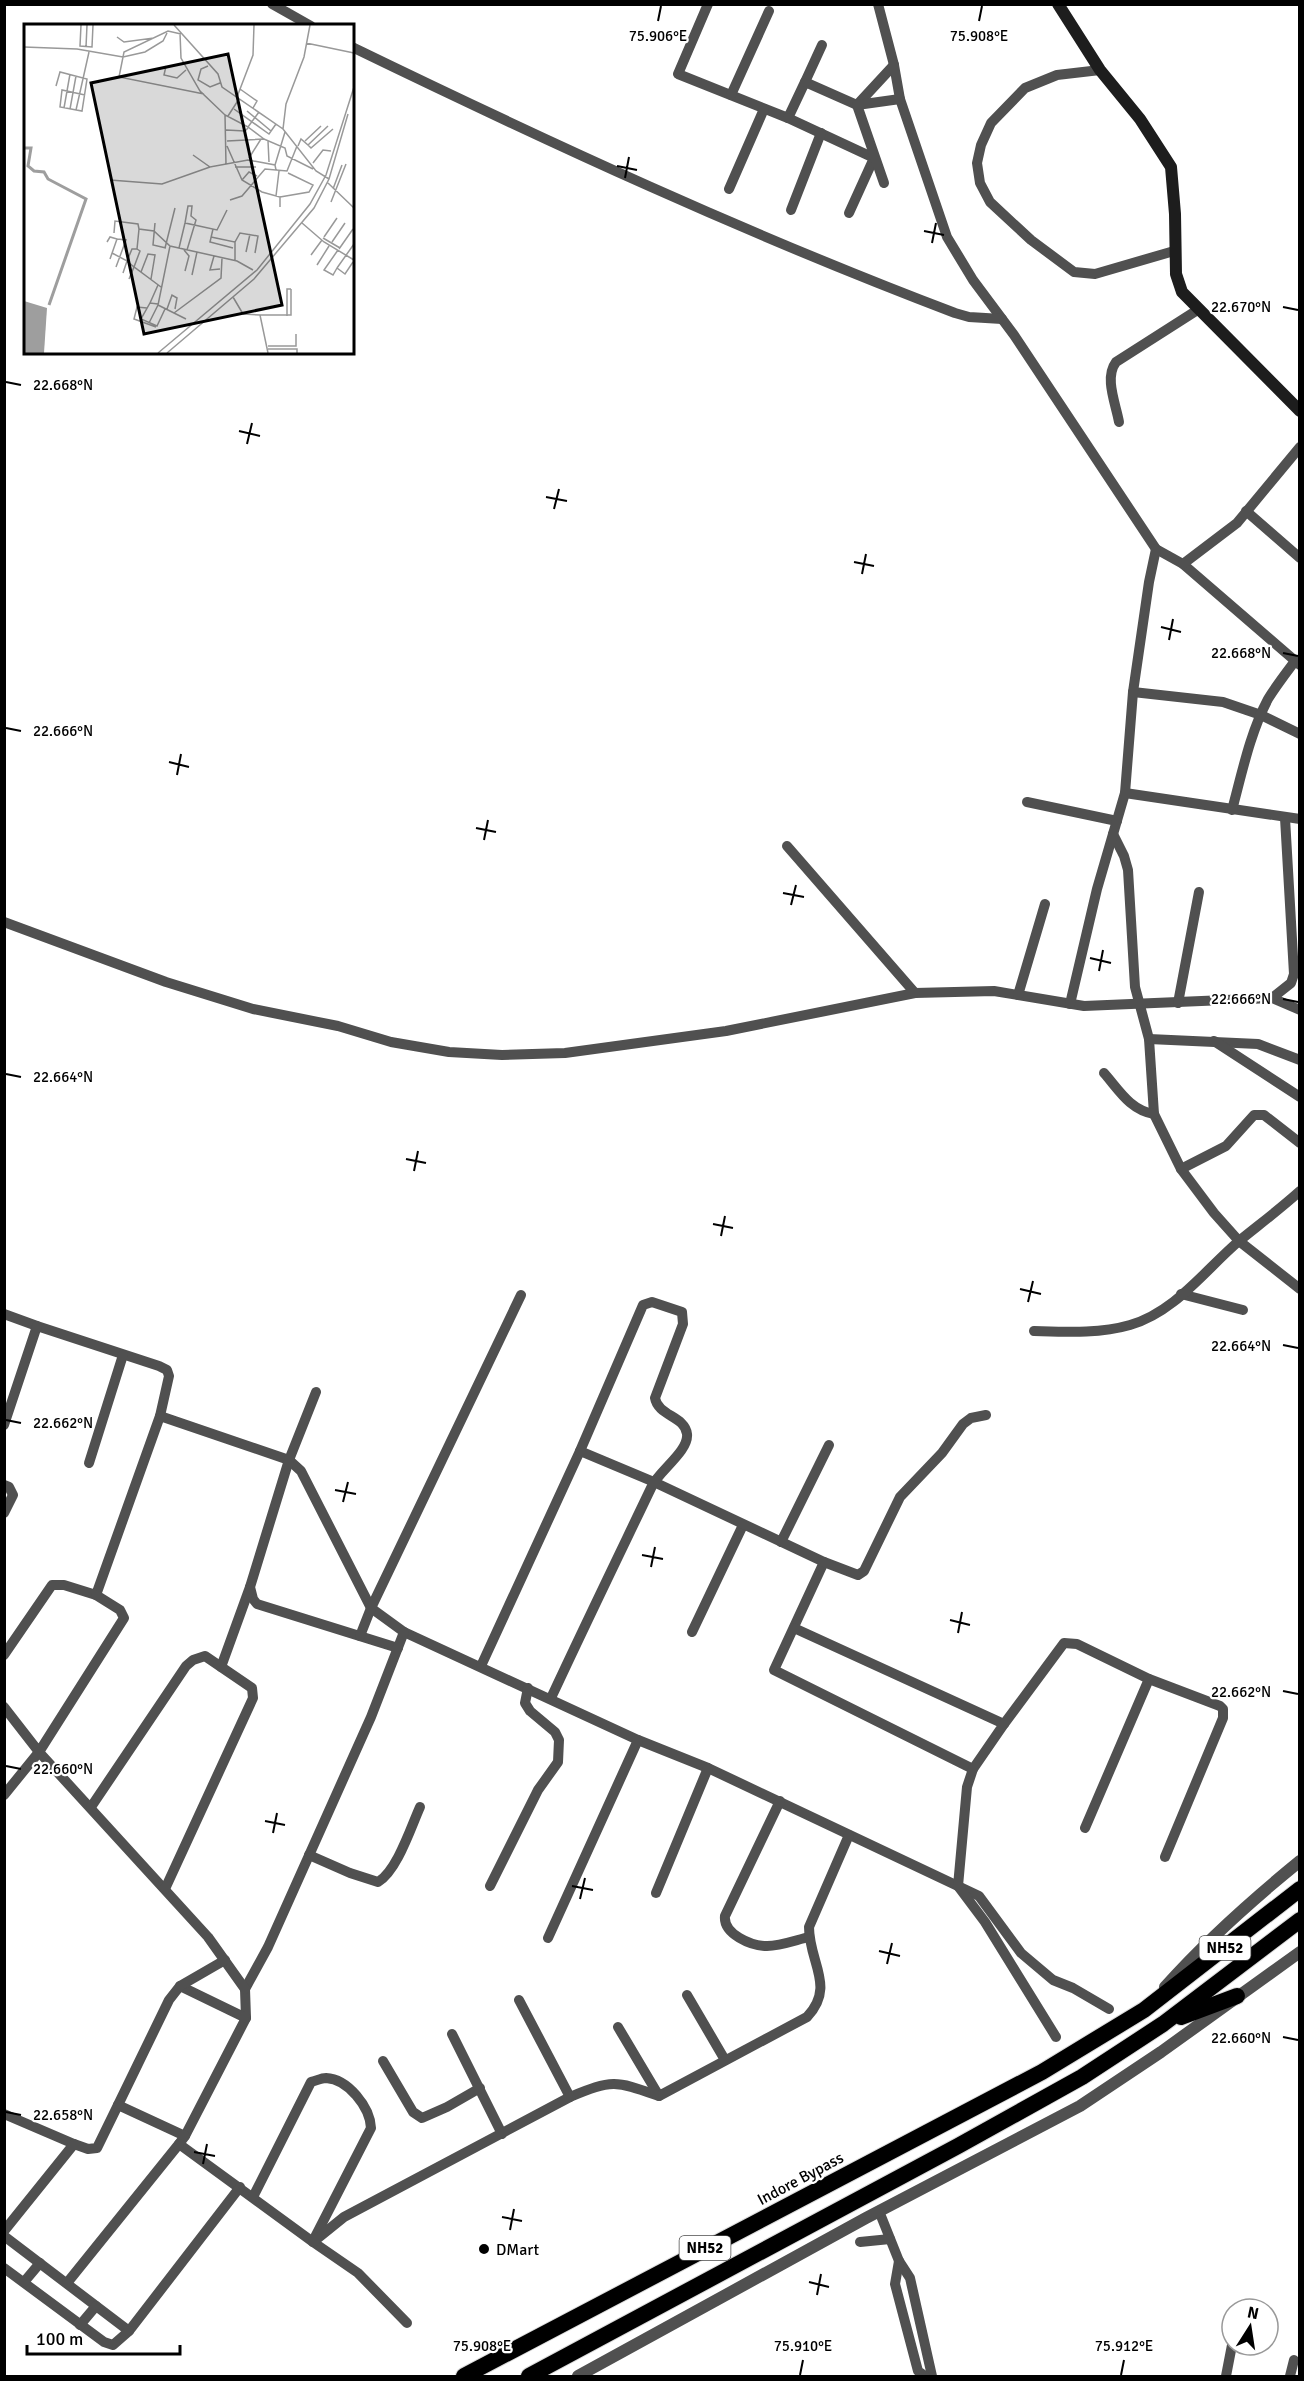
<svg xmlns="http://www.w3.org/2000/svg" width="1304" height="2381" font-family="Signika,sans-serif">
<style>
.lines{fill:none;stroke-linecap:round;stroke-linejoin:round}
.trunk-casing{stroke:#dbdbdb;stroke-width:18}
.minor{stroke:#505050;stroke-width:10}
.tertiary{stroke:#505050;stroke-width:12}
.secondary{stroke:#1d1d1d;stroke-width:12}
.trunk{stroke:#000;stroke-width:16}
.ticks{fill:none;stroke:#000;stroke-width:2}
.poi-dot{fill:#000;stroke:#fff;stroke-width:2}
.labels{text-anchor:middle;stroke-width:4.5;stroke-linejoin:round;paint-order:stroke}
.shield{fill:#fff;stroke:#4c4c4c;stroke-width:1.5}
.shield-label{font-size:15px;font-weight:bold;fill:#000}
.street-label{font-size:16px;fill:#000;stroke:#fff}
.poi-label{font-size:16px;fill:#000;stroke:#fff;text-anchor:start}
.inset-river{fill:none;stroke:#9e9e9e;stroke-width:3}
.inset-road{fill:none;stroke:#999;stroke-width:1.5}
.view{fill:#000;fill-opacity:0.15;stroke:#000;stroke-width:3}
.inset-edge{fill:none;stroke:#000;stroke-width:3}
.ticks-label{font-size:15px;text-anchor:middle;fill:#000;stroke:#fff;stroke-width:4.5;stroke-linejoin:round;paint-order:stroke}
</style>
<rect width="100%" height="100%" fill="#fff"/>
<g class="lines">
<defs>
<g id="trunk">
<path d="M1181,2017L1237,1996"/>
<path d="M464,2376L1042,2072L1144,2010L1300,1889"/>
<path d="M529,2376L958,2146L1082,2077L1163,2024L1300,1920"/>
</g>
</defs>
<use href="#trunk" class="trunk-casing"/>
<g class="minor">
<path d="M272,4L311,26"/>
<path d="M708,4L678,74L788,118L805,82L857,105L894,65"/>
<path d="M878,4L894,65L900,99L947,237L973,280L1014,335L1156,549L1183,564L1300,665"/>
<path d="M352,47C550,143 749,235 955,313L969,317L1002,319"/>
<path d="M1100,70L1057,75L1025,88L991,123L981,145L977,163L980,183L990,202L1031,240L1074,272L1095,274L1174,251"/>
<path d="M805,82L822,45"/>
<path d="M731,95L769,11"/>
<path d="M788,118L874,158L849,213"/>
<path d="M884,183L857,105L900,99"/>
<path d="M729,189L764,109"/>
<path d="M791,210L821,133"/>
<path d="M1119,422C1116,404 1104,378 1116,362L1199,309"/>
<path d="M1246,511L1300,558"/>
<path d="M1183,564L1237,523L1300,447"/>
<path d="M1133,692L1223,702L1261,715L1300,734"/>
<path d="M1125,793L1300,819"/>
<path d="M1027,802L1117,821"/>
<path d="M1232,810C1242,773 1250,733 1268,699C1276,686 1286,673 1295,661"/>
<path d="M1113,834L1124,856L1128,870L1135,987L1149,1039L1154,1114L1181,1169L1214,1213L1239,1241L1300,1289"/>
<path d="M787,846L915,993L994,991L1084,1006L1272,998L1300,1010"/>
<path d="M4,922L166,982L253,1009L338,1026L391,1042L449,1052L502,1055L565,1053L726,1031L915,993"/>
<path d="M1018,995L1045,904"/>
<path d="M1272,998L1291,983L1294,974L1285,818"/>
<path d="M1178,1003L1199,892"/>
<path d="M1070,1004L1097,889L1125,793L1133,692L1149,582L1156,549"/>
<path d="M1149,1039L1258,1044L1300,1060"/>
<path d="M1214,1041L1300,1097"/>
<path d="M1104,1073C1119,1090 1130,1110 1154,1114"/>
<path d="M1181,1169L1226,1146L1254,1115H1264L1300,1143"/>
<path d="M1181,1294L1243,1310"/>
<path d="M4,1314L37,1326L159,1366L167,1370L169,1376L160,1416L289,1460L301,1471L371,1608L404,1632L638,1740L708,1768L979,1896L1021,1953L1053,1980L1073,1988L1109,2009"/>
<path d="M1034,1331C1066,1332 1099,1334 1130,1325C1175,1312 1205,1270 1239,1241C1260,1224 1280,1209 1300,1191"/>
<path d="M316,1392L289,1460L250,1587L253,1599L257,1604L398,1648"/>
<path d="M4,1425L37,1326"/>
<path d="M89,1463L123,1355"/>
<path d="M4,1485L9,1487L13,1495L4,1513"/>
<path d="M781,1542L829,1445"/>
<path d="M824,1562L774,1670L973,1769"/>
<path d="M794,1628L1004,1724L973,1769L967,1787L958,1886L985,1922L1056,2037"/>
<path d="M404,1632L371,1717L268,1947L245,1989L246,2018L185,2136L179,2144L313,2242L358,2273L407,2323"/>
<path d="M692,1632L743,1525"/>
<path d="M360,1636L371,1608L521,1295"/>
<path d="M4,1655L52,1585H64L96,1595L160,1416"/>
<path d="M481,1666L580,1451L654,1482L824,1562L858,1575L864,1571L900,1497L942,1453L963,1424L971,1418L986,1415"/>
<path d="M221,1667L250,1587"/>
<path d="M551,1698C584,1627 618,1557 652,1486C659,1471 689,1451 687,1434C685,1416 658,1416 655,1398L683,1324L682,1312L652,1302L643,1305L580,1451"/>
<path d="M4,1707L39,1752L124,1618L120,1610L96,1595"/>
<path d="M1004,1724L1064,1643L1077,1644L1149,1679L1220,1706L1223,1709V1718L1165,1857"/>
<path d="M4,1795L39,1752L208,1937L245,1989"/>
<path d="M780,1801L725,1916C723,1934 751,1946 767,1946C780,1946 796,1940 809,1937"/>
<path d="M91,1807L186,1666L193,1660L205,1656L252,1688L253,1698L165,1889"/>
<path d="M1085,1828L1149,1679"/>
<path d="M309,1855L350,1873L378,1882C397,1871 411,1827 420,1807"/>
<path d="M490,1886L538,1790L558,1762L559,1740L555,1732L530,1711L525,1703L528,1688"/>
<path d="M656,1893L708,1768"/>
<path d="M548,1938L638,1740"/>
<path d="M180,1986L246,2018"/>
<path d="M687,1995L725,2060"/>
<path d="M519,2000L570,2097"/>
<path d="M618,2027L659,2096"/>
<path d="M452,2034L502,2134"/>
<path d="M383,2061L413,2112L422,2118L447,2107L480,2088"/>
<path d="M118,2105L169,2000L180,1986L225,1960"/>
<path d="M4,2114L74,2144"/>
<path d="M253,2197L311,2082C316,2081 321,2078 326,2078C348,2079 370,2107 371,2128L315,2237"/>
<path d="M879,2211L899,2261L910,2278L932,2376"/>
<path d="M4,2231L74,2144L88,2149L97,2148L118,2105L185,2136"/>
<path d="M4,2236L129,2331L240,2187"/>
<path d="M313,2242L344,2217L570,2097C613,2079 616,2081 659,2096L807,2017C836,1986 809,1963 809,1927L849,1835"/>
<path d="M860,2242L890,2239"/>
<path d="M899,2261L895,2284L918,2371L925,2376"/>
<path d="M4,2268L104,2342L113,2345L129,2331"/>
<path d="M24,2282L40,2263"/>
<path d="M67,2283L179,2144"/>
<path d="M80,2325L96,2306"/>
<path d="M1226,2376L1232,2345"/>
<path d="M1290,2376L1294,2360"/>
</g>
<g class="tertiary">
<path d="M1165,1987C1206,1941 1252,1900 1300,1861"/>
<path d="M578,2376L866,2218L1080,2106L1161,2052L1300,1952"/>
</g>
<path class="secondary" d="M1058,4L1100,70L1140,119L1171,167L1175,214L1176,274L1182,292L1300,411"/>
<use href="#trunk" class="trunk"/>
</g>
<path class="ticks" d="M658,21L661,6M979,21L982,6M617,166L637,170M625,178L629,157M924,231L944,235M932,243L936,223M1283,307L1298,310M6,382L21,385M239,431L260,436M247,444L252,423M546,497L567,501M554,509L559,489M854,562L874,566M862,574L866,554M1161,627L1181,632M1169,640L1173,619M1283,653L1298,656M6,728L21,731M169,762L189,767M177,775L181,754M476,828L496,832M484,840L488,820M783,893L804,897M791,905L796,885M1090,958L1111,963M1099,971L1103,950M1283,999L1298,1002M6,1074L21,1077M406,1159L426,1163M414,1171L418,1151M713,1224L733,1228M721,1236L725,1216M1020,1289L1041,1294M1028,1302L1033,1281M1283,1345L1298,1348M6,1420L21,1423M335,1490L356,1494M343,1502L348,1482M642,1555L663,1559M651,1567L655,1547M950,1620L970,1625M958,1633L962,1612M1283,1691L1298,1694M6,1766L21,1769M265,1821L285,1825M273,1833L277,1813M572,1886L593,1890M580,1899L585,1878M879,1951L900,1956M887,1964L892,1943M1283,2037L1298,2040M6,2112L21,2115M194,2152L215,2156M203,2164L207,2144M502,2217L522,2221M510,2230L514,2209M809,2282L829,2287M817,2295L821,2274M479,2375L482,2360M800,2375L803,2360M1121,2375L1124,2360"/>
<circle class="poi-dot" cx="484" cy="2249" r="6"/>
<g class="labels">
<g class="shield">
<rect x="1199.5" y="1936" width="51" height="24" rx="4.5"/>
<rect x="679.5" y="2236" width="51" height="24" rx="4.5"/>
</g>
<g class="shield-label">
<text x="1225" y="1953">NH52</text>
<text x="705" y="2253">NH52</text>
</g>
<g class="street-label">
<text transform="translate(800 2178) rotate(-28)" y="6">Indore Bypass</text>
</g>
<g class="poi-label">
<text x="496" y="2255">DMart</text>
</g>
</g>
<g transform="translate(24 24)">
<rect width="330" height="330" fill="#fff"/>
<path d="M0,277L23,284L20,329H0Z" fill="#9e9e9e"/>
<path class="inset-river" d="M0,124H7L4,142L10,147L20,148L24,155L62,175L25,281"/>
<path class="inset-road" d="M57,1L56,22L68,23L69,1M150,1L194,50L198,63L259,105L292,147L305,155M156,9L157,34L176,67L201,91L224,103L235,88M157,10L144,7L100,28L95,53L180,70M93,13L100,18L130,14M282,19L330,29M0,23L53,25L99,33L121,28L139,17L143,9M62,23L63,1M142,42L140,51L153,54L162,46M184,42L177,45L174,56L186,63L196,59M32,62L36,48L63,55L58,87L36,83L38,66L61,71M216,65L233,77L229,84M213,73L229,31L230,1M40,84L46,50M46,85L52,52M210,85L245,110L252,100M52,86L65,28M223,87L247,107M201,91L202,141M204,92L215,75M224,103L240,115M259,105L262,80L280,33L286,1M202,106L221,107L224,104M203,117L240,115L261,124L263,132L289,145M244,117L245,138M281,117L297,102M284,121L287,124L309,105M203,122L218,156L238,168L256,173V183M274,122L277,115L284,121L304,102M169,131L186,143L224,136L251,141L252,146M225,134L237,115M289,139L299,126L307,127M251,141L261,108M211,143H232M86,156L138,160L186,143M218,156L225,148L233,152M304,159L330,184M309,165L318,141M252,172L255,147M256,173L285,168L289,161L264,149M206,176L218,172L241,145L263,147L273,122M307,178L322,140M131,199L129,221L142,224M161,199L164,182H168L167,192L172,196L163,226M278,199L300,218L330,236M189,205L186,218L209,224M90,209L91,197L114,200L115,205L130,207L146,222L213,237L229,246M187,213L211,218V237M300,213L313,194M299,214L316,224M83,218L86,213L93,215L86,235M211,218L216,209L234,212L231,229M308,218L321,199M146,222L134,281L162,295M141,224L151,184M155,224L161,199L193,206L203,186M315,225L329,205M160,226L165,232L161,247M314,226L300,246L309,251L313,244L321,250L329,238M222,228L226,210M88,229L103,237L108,225H113L115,205M287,231L298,216M190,232L186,246L196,245M293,241L305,222M92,243L102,216L93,215M313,244L330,220M117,248L124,230L131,231L127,255M99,249L103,237L110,243L116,227L113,225M168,251L173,228M105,255L110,243L137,263M209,273L219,290M126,279L134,261M134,280L126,279L117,295L133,302L141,285M123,284L113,283L110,295L132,303M143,285L148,271L153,274L151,285M150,289L197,254L198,234M219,290L236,291L244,329M234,291H267V265M263,292V265H267M125,299L134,281M244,322H272V310M244,325H273V329M134,329L233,246L286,180L302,151L330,63M143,329L230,255L290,184L305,155L324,90"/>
<path class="view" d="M204,30L258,281L120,310L67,59Z"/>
<rect width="330" height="330" class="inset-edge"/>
</g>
<g class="ticks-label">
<text x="658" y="41">75.906°E</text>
<text x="979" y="41">75.908°E</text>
<text x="1241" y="312">22.670°N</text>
<text x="63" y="390">22.668°N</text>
<text x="1241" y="658">22.668°N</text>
<text x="63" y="736">22.666°N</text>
<text x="1241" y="1004">22.666°N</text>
<text x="63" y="1082">22.664°N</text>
<text x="1241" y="1351">22.664°N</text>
<text x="63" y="1428">22.662°N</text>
<text x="1241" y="1697">22.662°N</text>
<text x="63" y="1774">22.660°N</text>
<text x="1241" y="2043">22.660°N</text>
<text x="63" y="2120">22.658°N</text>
<text x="482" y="2351">75.908°E</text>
<text x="803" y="2351">75.910°E</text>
<text x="1124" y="2351">75.912°E</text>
</g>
<rect width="1304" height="2381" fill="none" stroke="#000000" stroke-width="12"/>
<g transform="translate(1250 2327) rotate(12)"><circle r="28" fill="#ffffff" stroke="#999999" stroke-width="1.5"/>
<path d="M0-4.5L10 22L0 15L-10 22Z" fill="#000000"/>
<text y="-9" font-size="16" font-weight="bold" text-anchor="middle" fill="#000000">N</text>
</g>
<path d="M27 2345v9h153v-9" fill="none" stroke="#000000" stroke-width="3"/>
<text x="36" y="2345" font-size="18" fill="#000000" stroke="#ffffff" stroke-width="4.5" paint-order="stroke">100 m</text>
</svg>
